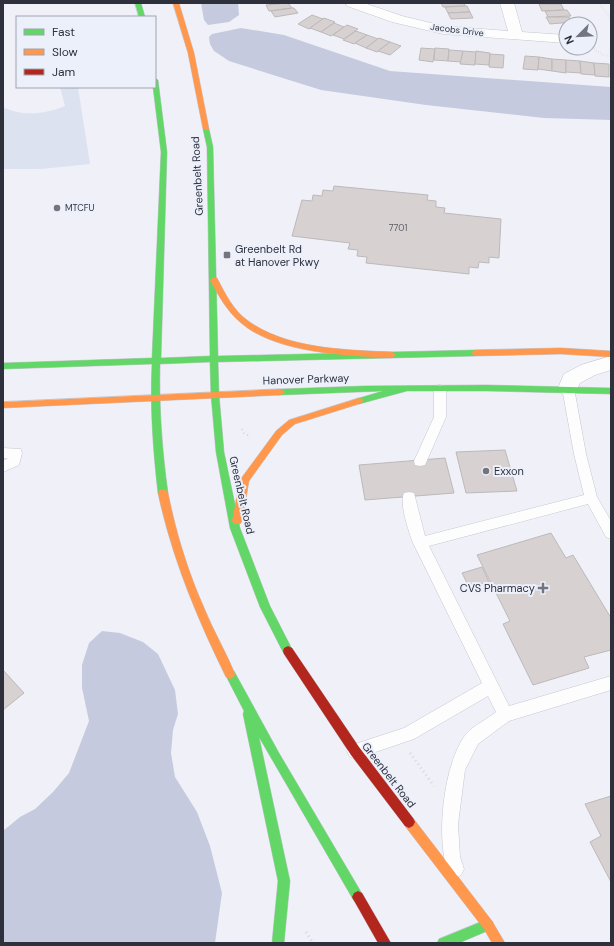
<svg xmlns="http://www.w3.org/2000/svg" width="614" height="946" font-family="'DM Sans',sans-serif">
<style>
.green{fill:#dde2f1}
.forest{fill:#c5cadf}
.building{fill:#d7d1d1;stroke:#bdb9ba}
.lines{fill:none;stroke-linecap:round;stroke-linejoin:round}
.lane-casing{stroke:#c5c7cf;stroke-width:1}
.street-casing{stroke:#c5c7cf;stroke-width:1}
.fast-casing{stroke:#c5c7cf;stroke-width:1}
.slow-casing{stroke:#c5c7cf;stroke-width:1}
.jam-casing{stroke:#c5c7cf;stroke-width:1}
.path-far2{stroke:#d7d8da;stroke-width:2;stroke-dasharray:0.5 2;stroke-linecap:butt}
.path-far1{stroke:#d7d8da;stroke-width:2.5;stroke-dasharray:1 3;stroke-linecap:butt}
.path{stroke:#d7d8da;stroke-width:3;stroke-dasharray:1 3.5;stroke-linecap:butt}
.lane{fill:#fdfdfe;fill-rule:evenodd}
.street{fill:#fdfdfe;fill-rule:evenodd}
.fast{fill:#63d668;fill-rule:evenodd}
.slow{fill:#ff974d;fill-rule:evenodd}
.jam{fill:#b3261e;fill-rule:evenodd}
.poi-dot{fill:#72747e;stroke:#ecf0fb;stroke-width:1.5}
.labels{text-anchor:middle;stroke-width:4;stroke-linejoin:round;paint-order:stroke}
.far-street-label{font-size:9px;fill:#2e313c;stroke:#ecf0fb}
.far-poi-label{font-size:9px;fill:#2e313c;stroke:#ecf0fb;text-anchor:start}
.number-label{font-size:9px;fill:#585961}
.street-label{font-size:11px;fill:#2e313c;stroke:#ecf0fb}
.poi-label{font-size:11px;fill:#2e313c;stroke:#ecf0fb;text-anchor:start}
</style>
<rect width="100%" height="100%" fill="#f0f1f8"/>
<path class="green" d="M60,87H78L90,164L42,169H3V107C22,117 46,114 65,106Z"/>
<g class="forest">
<path d="M201,3H238L239,15L229,22L208,25L204,20Z"/>
<path d="M241,28L284,35L390,71L611,87V120L544,118L426,105L321,90L229,61L214,51L210,44L209,37L212,34Z"/>
<path d="M102,631L120,633L143,642L158,654L175,690L178,714L173,730L171,753L175,777L197,812L210,846L222,893L215,943H3V831L20,817L35,809L53,792L69,773L89,721L82,688V665L89,643Z"/>
</g>
<g class="building">
<path d="M288,3L292,8L269,11L266,5Z"/>
<path d="M441,3H464L465,6L443,7Z"/>
<path d="M539,4H561L564,10L542,11Z"/>
<path d="M465,6H467L470,12L448,13L445,7Z"/>
<path d="M292,8H294L298,13L275,17L271,11Z"/>
<path d="M564,10H567L571,16L548,17L545,11Z"/>
<path d="M470,12L473,18L451,19L448,13Z"/>
<path d="M312,15L323,19L309,29L298,24Z"/>
<path d="M546,17H569L573,22L550,24Z"/>
<path d="M324,18L335,22L321,32L310,28Z"/>
<path d="M334,23L344,27L331,36L321,32Z"/>
<path d="M347,25L358,29L344,39L333,35Z"/>
<path d="M356,31L367,35L354,44L343,40Z"/>
<path d="M367,35L378,39L366,48L355,43Z"/>
<path d="M379,38L390,42L377,52L366,48Z"/>
<path d="M390,42L401,46L390,55L378,51Z"/>
<path d="M421,48L435,49L433,62L419,60Z"/>
<path d="M435,48L449,49L448,61L434,60Z"/>
<path d="M449,50L463,51L461,62L448,61Z"/>
<path d="M463,51L476,52L475,65L460,64Z"/>
<path d="M476,51L490,53L489,65L475,64Z"/>
<path d="M490,54L504,55L503,68L489,67Z"/>
<path d="M525,56L539,57L538,70L523,69Z"/>
<path d="M539,57L552,59V71L538,69Z"/>
<path d="M552,59L566,60V73L552,71Z"/>
<path d="M566,60L580,61L581,73L566,72Z"/>
<path d="M580,61L594,63L595,75L581,74Z"/>
<path d="M594,63L609,64V77L595,76Z"/>
<path d="M334,186L428,195L427,200L436,201V207L445,208L444,213L501,219L499,258L489,257V263L479,262L478,268L469,267V274L366,263L367,257L357,256L358,250L348,249L350,243L292,236L302,200L312,201L313,195L322,196L323,190L333,191Z"/>
<path d="M505,450L517,491L466,493L456,452Z"/>
<path d="M445,458L454,493L365,500L359,465Z"/>
<path d="M551,533L566,558L573,555L611,618V650L584,657L589,668L533,685L503,624L510,621L477,555Z"/>
<path d="M482,567L489,582L469,587L462,573Z"/>
<path d="M3,670L24,693L3,710Z"/>
<path d="M611,796V882L590,842L601,836L585,804Z"/>
</g>
<g class="lines">
<defs>
<g id="lane">
<path d="M568,384L572,385L574,388L586,454L597,497L611,521V539L606,537L588,504L429,546L509,706L611,676V690L509,721L478,744L465,770L458,824L460,857L464,869L461,875L455,878L449,875C435,841 443,764 466,734C473,726 487,719 496,712L488,696L414,739L355,759L349,756L347,751L349,746L404,728L482,683L413,543C409,532 399,504 404,493L409,492L414,493L425,536L584,495L574,454L562,388L564,385Z"/>
<path d="M440,385L444,386L446,389V417L425,465L420,466L415,465L414,461L434,417V389L436,386Z"/>
<path d="M3,448L21,449L22,453L19,465L3,472V461L8,458H3Z"/>
</g>
<g id="street">
<path d="M345,3H364L402,16L443,26L508,31L500,3H514L522,32L566,35V43L443,34L392,22L347,6Z"/>
<path d="M611,356V370L595,375L580,383L575,393L568,396L561,393L558,388L564,374L581,365Z"/>
</g>
<g id="fast">
<path d="M135,3H141L145,17H139Z"/>
<path d="M155,78L158,80L167,152L161,358L210,356L207,147L203,129L206,127L209,129L213,147L218,356L475,350L479,353L475,356L218,362L219,395L224,452L240,528L270,606L293,651L292,654L288,656L284,654L260,607L230,528L216,452L211,395L210,362L160,364C159,408 162,449 168,493L166,496H160L158,493C153,449 150,408 152,364L3,369V363L152,358L161,152L153,87H155Z"/>
<path d="M487,385L611,388V394L487,391H407L359,404L356,403L355,401L356,399L383,391L281,395L277,392L281,389L364,386Z"/>
<path d="M230,669L234,671L279,753L364,897L362,901L358,903L354,901L259,737L290,881L284,943H272L278,881L243,714L244,711L225,674L226,671Z"/>
<path d="M488,919L492,921L494,925L492,929L459,943H437L439,939Z"/>
</g>
<g id="slow">
<path d="M173,3H179L194,53L209,129L208,130L203,129L188,53Z"/>
<path d="M214,277L217,278C225,293 233,310 247,320C285,349 346,350 392,352L396,355L392,358C348,356 274,353 240,322C227,311 218,295 210,280Z"/>
<path d="M561,348L611,351V357L561,354L475,356L471,353L475,350Z"/>
<path d="M281,389L285,392L281,395L3,408V402Z"/>
<path d="M359,398L362,399L363,401L362,403L295,424L282,435L249,481L242,521L240,524H234L232,521L240,480L276,431L289,420Z"/>
<path d="M163,489L166,490L168,493C176,533 188,572 205,610C214,632 226,652 235,674L234,677L230,679L226,677C197,618 172,558 158,493L160,490Z"/>
<path d="M409,816L413,818L492,921L505,943H492L484,929L405,826L403,822L405,818Z"/>
</g>
<g id="jam">
<path d="M288,646L292,648L359,747L413,818L415,822L413,826L409,828L405,826L351,755L284,654L283,651L284,648Z"/>
<path d="M358,891L362,893L391,943H378L352,897L354,893Z"/>
</g>
</defs>
<use href="#lane" class="lane-casing"/>
<use href="#street" class="street-casing"/>
<use href="#fast" class="fast-casing"/>
<use href="#slow" class="slow-casing"/>
<use href="#jam" class="jam-casing"/>
<g class="path-far2">
<path d="M599,3L611,19"/>
<path d="M590,46L603,55L611,56"/>
</g>
<path class="path-far1" d="M242,429L244,433L250,436"/>
<g class="path">
<path d="M410,753L434,786"/>
<path d="M306,932L313,943"/>
</g>
<use href="#lane" class="lane"/>
<use href="#street" class="street"/>
<use href="#fast" class="fast"/>
<use href="#slow" class="slow"/>
<use href="#jam" class="jam"/>
</g>
<g class="poi-dot">
<circle cx="57" cy="208" r="4"/>
<rect x="223" y="251" width="8" height="8" rx="2"/>
<circle cx="486" cy="471" r="4"/>
<path d="M541 582h4v4h4v4h-4v4h-4v-4h-4v-4h4z"/>
</g>
<g class="labels">
<g class="far-street-label">
<text transform="translate(457 30) rotate(7)" y="3">Jacobs Drive</text>
</g>
<g class="far-poi-label">
<text x="65" y="211">MTCFU</text>
</g>
<g class="number-label">
<text x="398" y="231">7701</text>
</g>
<g class="street-label">
<text transform="translate(197 176) rotate(-93)" y="4">Greenbelt Road</text>
<text transform="translate(306 379) rotate(-2)" y="4">Hanover Parkway</text>
<text transform="translate(242 495) rotate(77)" y="4">Greenbelt Road</text>
<text transform="translate(389 775) rotate(52)" y="4">Greenbelt Road</text>
</g>
<g class="poi-label">
<text x="235" y="253">Greenbelt Rd<tspan x="235" dy="13">at Hanover Pkwy</tspan></text>
<text x="494" y="475">Exxon</text>
<text x="535" y="592" text-anchor="end">CVS Pharmacy</text>
</g>
</g>
<rect width="614" height="946" fill="none" stroke="#2e313c" stroke-width="8"/>
<rect x="16" y="16" width="140" height="72" fill="#ecf0fb" stroke="#a0a4af"/>
<rect x="24" y="29" width="20" height="6" fill="#63d668" stroke="#a0a4af"/>
<text x="52" y="36" font-size="12" fill="#2e313c">Fast</text>
<rect x="24" y="49" width="20" height="6" fill="#ff974d" stroke="#a0a4af"/>
<text x="52" y="56" font-size="12" fill="#2e313c">Slow</text>
<rect x="24" y="69" width="20" height="6" fill="#b3261e" stroke="#a0a4af"/>
<text x="52" y="76" font-size="12" fill="#2e313c">Jam</text>
<g transform="translate(578 36) rotate(246)"><circle r="19" fill="#ecf0fb" stroke="#a0a4af"/>
<path d="M0-3L7 15L0 10L-7 15Z" fill="#72747e"/>
<text y="-6" font-size="11" font-weight="bold" text-anchor="middle" fill="#2e313c">N</text>
</g>
</svg>
